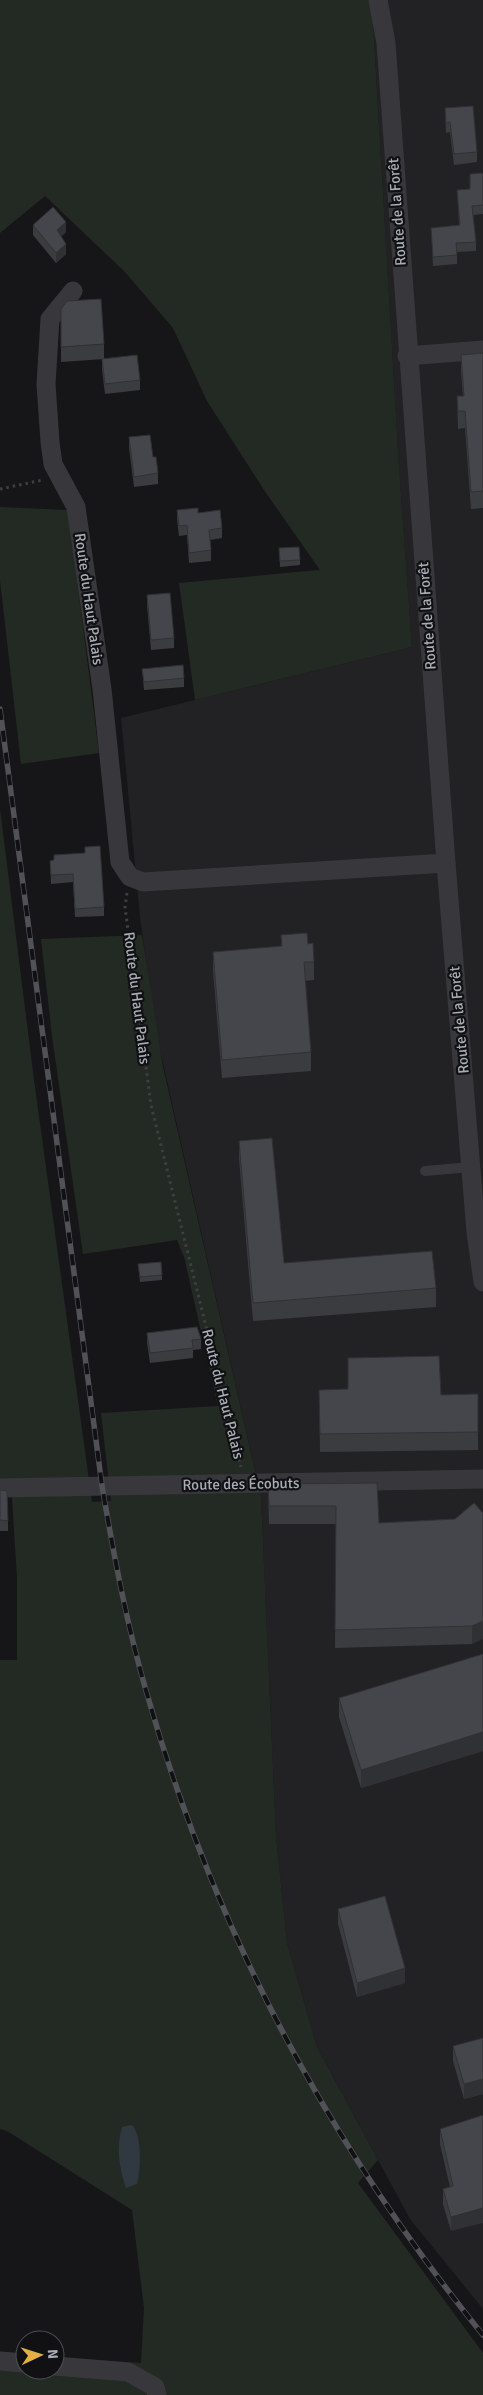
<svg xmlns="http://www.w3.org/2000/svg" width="483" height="2395" font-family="Signika,sans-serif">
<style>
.built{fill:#222225}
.green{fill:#232a24}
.water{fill:#303840}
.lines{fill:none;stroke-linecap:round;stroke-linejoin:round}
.path{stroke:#3e3f43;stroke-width:3;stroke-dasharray:2.5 4;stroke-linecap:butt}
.service{stroke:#38383c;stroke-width:10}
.minor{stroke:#38383c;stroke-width:19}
.rail-casing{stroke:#515257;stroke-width:5.5}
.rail{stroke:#111113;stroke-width:4;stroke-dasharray:11;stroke-linecap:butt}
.wall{fill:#3b3c40}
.shaded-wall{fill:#303134}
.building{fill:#45464b;stroke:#303134}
.labels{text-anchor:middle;stroke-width:4.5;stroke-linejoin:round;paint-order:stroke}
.street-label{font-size:15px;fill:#a9adb7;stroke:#111113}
</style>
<rect width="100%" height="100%" fill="#161618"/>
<path class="built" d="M369,0H483V2309L410,2219L317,2047L287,1943L276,1836L261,1497L156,1032L140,917L121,718L412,647L399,467L373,22Z"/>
<g class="green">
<path d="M0,0H369L373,22L399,467L412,647L195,700L179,583L320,570L264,490L207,401L173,328L125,272L45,196L0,233Z"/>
<path d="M0,507L68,510L99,753L21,764L0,580Z"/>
<path d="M0,809L34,1080L92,1502L111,1501L101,1413L218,1406L184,1257L177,1240L83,1254L52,1036L41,939L142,935L163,1067L261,1497L276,1836L287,1943L317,2047L378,2160L358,2183L483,2353V2395H0V2352L25,2370H55V2357L141,2363L144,2308L132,2210L7,2131L0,2129V1660H17V1578L11,1481L0,1480Z"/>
</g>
<path class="water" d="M132,2125C142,2135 141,2170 137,2184L126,2188C119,2167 116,2148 122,2127Z"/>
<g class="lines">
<g class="path">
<path d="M0,489L43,480"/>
<path d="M127,893L125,907L151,1105L241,1467"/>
</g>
<path class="service" d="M425,1171L471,1167"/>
<g class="minor">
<path d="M378,0L386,43L446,863L476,1232L483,1282"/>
<path d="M73,291L50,319L46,384L50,442L53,464L76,507L102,689L120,862L130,877L143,882L446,863"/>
<path d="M407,356L483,350"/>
<path d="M0,1488L483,1479"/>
<path d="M0,2361L25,2363"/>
<path d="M55,2366L128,2372L155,2387L157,2395"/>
</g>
<defs>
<path id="rail" d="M0,709L102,1486C114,1556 127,1626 147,1694C214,1929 329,2145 483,2335"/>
</defs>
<use href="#rail" class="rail-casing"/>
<use href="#rail" class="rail"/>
</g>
<g class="wall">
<path d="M445,108L477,152V162L454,165L450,132L446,133Z"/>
<path d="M483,173V214L473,215L476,242V251L457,252V264L433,266L431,228L459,225L457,190L470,189Z"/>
<path d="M33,225L66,232L61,236L66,254L56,263L33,235Z"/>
<path d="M104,344V359L61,362V347Z"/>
<path d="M483,353V508L471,509L465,428L458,429L457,396H463L461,372V355Z"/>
<path d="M102,359L140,380V390L105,394L102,370Z"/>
<path d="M129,437L153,457L158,473V484L134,487L129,448Z"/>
<path d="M177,510L198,513L222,528V538L210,540L211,550V561L189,563L187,535L179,536L177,520Z"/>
<path d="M279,548L300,560V565L280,567Z"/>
<path d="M147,595L174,638V648L151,650L147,605Z"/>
<path d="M142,669L184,678V687L144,690Z"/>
<path d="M85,853L104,907V916L75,917L73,882L51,884L50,861Z"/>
<path d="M281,935L308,944L314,962V980L305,981L311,1052V1071L222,1078L213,971V952L281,946Z"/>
<path d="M239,1141L284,1263L436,1288V1307L253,1321L239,1159Z"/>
<path d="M138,1264L162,1275V1280L140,1282Z"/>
<path d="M147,1333L201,1339V1349L193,1350V1358L150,1363L147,1343Z"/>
<path d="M319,1390L441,1395L478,1394V1450L320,1452Z"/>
<path d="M377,1483L379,1523L455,1519L474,1503L472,1644L335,1648L336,1524H269L268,1484Z"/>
<path d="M0,1490L8,1521V1531H0Z"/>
<path d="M483,1654V1751L361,1788L339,1717V1698Z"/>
<path d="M338,1909L405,1983L357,1997L338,1924Z"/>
<path d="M483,2038V2094L464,2099L453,2061V2046Z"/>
<path d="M483,2115L451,2231L443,2204V2189L450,2187L440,2144V2129Z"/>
</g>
<g class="shaded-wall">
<path d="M66,222V232L57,241V230Z"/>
<path d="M66,244V254L56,263V253Z"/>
<path d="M483,1621V1639L472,1644V1626Z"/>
<path d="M483,1732V1751L361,1788V1770Z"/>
<path d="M405,1968V1983L357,1997V1983Z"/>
<path d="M483,2079V2094L464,2099V2084Z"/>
<path d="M483,2208V2223L451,2231V2217Z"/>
</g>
<g class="building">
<path d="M473,106L477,152L454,154L450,122L446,123L445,108Z"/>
<path d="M483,173V205L472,206L476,242L456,243L457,255L433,257L431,228L460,225L457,190L470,189V174Z"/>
<path d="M53,207L66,222L57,230L66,244L56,253L33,225Z"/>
<path d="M101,299L104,344L61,347V309L67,301Z"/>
<path d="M483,353V491L471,492L465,411H458L457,396H464L461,355Z"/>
<path d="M137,355L140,380L105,384L102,359Z"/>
<path d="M150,435L153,457H156L158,473L134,477L129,437Z"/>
<path d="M198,508V513L220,510L222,528L209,530L211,550L189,553L187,525L179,526L177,510Z"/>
<path d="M299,547L300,560L280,561L279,548Z"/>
<path d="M170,593L174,638L151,640L147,595Z"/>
<path d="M183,665L184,678L144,682L142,669Z"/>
<path d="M100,846L104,907L75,909L73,874L51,875L50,861L54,860V855L85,853V847Z"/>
<path d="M307,933L308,944L313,943L314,962H304L311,1052L222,1060L213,952L282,946L281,935Z"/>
<path d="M272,1138L284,1263L432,1251L436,1288L253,1303L239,1141Z"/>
<path d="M161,1262L162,1275L140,1277L138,1264Z"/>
<path d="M197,1327L201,1339L192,1340L193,1348L150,1353L147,1333Z"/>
<path d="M439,1356L441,1395L478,1394V1432L320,1434L319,1390L348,1389V1358Z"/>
<path d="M377,1483L379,1523L455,1519L474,1503L483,1513V1621L472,1626L335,1630L336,1506H269L268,1484Z"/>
<path d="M0,1490L7,1491L8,1521L0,1520Z"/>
<path d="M483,1654V1732L361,1770L339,1698Z"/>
<path d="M385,1896L405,1968L357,1983L338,1909Z"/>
<path d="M483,2038V2079L464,2084L453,2046Z"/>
<path d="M483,2115V2208L451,2217L443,2189L453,2186L440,2129Z"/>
</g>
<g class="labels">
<g class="street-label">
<text transform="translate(397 212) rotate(-94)" y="5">Route de la Forêt</text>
<text transform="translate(89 599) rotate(82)" y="5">Route du Haut Palais</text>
<text transform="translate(427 616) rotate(-94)" y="5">Route de la Forêt</text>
<text transform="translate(137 998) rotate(83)" y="5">Route du Haut Palais</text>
<text transform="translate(459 1020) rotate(-95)" y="5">Route de la Forêt</text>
<text transform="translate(223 1394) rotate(76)" y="5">Route du Haut Palais</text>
<text transform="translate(241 1484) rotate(-1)" y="5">Route des Écobuts</text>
</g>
</g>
<g transform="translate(40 2355) rotate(86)"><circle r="24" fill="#111113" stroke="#4e4f55"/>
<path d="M0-4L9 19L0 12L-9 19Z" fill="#e1b045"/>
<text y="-8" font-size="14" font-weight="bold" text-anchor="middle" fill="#a9adb7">N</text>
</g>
</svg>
